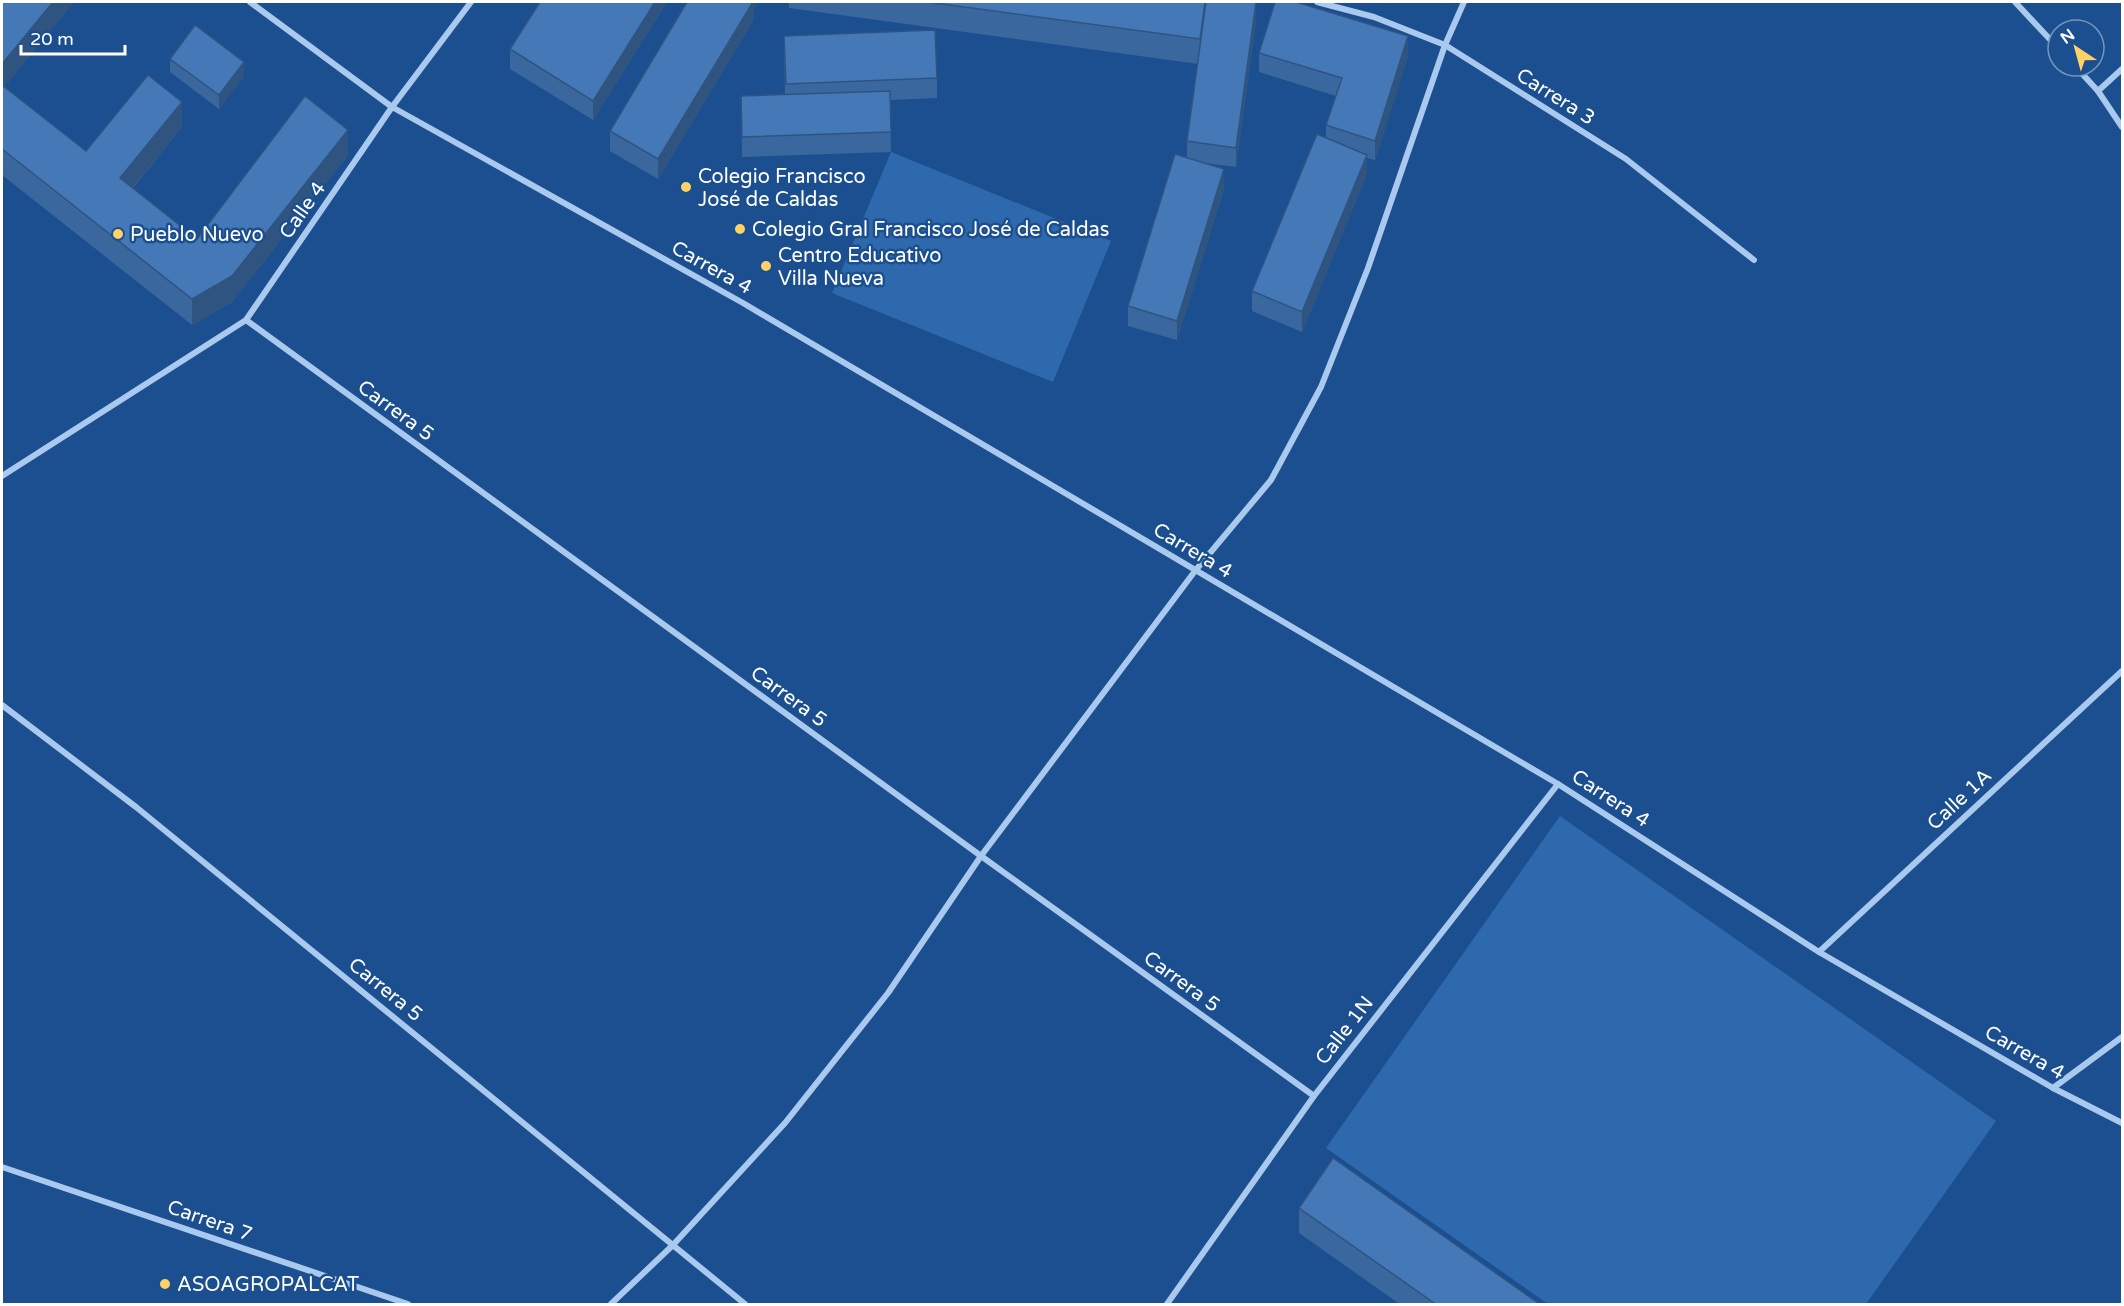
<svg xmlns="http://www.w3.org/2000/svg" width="2124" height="1306" font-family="'Varela Round',sans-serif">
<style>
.green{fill:#2e69ad}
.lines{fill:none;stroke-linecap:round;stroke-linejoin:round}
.street{stroke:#a9c9ee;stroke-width:6}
.wall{fill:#3a679d}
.shaded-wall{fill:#305480}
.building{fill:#4478b7;stroke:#305480;stroke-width:1.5}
.poi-dot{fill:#ffd166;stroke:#1b4f8f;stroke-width:2}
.labels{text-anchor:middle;stroke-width:5;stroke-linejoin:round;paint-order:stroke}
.street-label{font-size:20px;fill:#fff;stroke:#1b4f8f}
.poi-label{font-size:20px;fill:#fff;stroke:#1b4f8f;text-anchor:start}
</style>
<rect width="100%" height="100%" fill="#1b4f8f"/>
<g class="green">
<path d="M891,152L1111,241L1053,382L832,293Z"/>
<path d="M1560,816L1996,1121L1866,1304H1548L1326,1148Z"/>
</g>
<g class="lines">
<g class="street">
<path d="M250,2L392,107L743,303L1558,784L1819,952L2053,1088L2122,1123"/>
<path d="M1317,2L1374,17L1445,45L1626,159L1754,260"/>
<path d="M2015,2L2058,48"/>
<path d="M2075,66L2098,91L2122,127"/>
<path d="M2098,91L2122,69"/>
<path d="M246,320L981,856L1314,1096"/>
<path d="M2,476L246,320L392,107L471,2"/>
<path d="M2,705L136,807L745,1304"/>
<path d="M1819,952L2122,671"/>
<path d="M2053,1088L2122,1037"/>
<path d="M2,1167L408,1304"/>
<path d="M611,1304L673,1245L785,1123L888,993L981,856L1195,571L1271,480L1321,387L1368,268L1445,45L1464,2"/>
<path d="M1167,1304L1314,1096L1558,784"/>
</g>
</g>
<g class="wall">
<path d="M2,2H74L4,87L86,151L182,127L133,188L197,239L348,155L232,302L192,325L2,175Z"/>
<path d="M667,2L593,120L510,69V49Z"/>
<path d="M789,2H1256V21L1236,167L1204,163L1224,189L1177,340L1128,326V306L1187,158V141L1198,64L789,8Z"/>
<path d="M754,9V19L658,179L610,151V131Z"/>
<path d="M784,36L937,78V98L890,100L891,152L742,157L741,96L785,95Z"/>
<path d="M1259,53L1408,56L1375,160L1367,158V174L1302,332L1252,311V291L1326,138V125L1336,96L1259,72Z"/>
<path d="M170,59L244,76L219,109L170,72Z"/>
<path d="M1299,1208L1541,1305H1401L1299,1233Z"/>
</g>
<g class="shaded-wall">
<path d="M53,2H74L2,90V64Z"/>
<path d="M655,2H667L593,120V101Z"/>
<path d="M750,2H759L754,9V19L658,179V159Z"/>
<path d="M1256,2V21L1236,167V148Z"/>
<path d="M1408,36V56L1375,160V141Z"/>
<path d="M244,62V76L219,109V95Z"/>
<path d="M182,102V127L120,203V178Z"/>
<path d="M348,130V155L232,302L192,325V299Z"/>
<path d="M1367,155V174L1302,332V312Z"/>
<path d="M1224,169V189L1177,340V321Z"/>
</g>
<g class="building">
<path d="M2,2H53L2,64Z"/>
<path d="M540,2H655L593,101L510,49Z"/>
<path d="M687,2H753L658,159L610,131Z"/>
<path d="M928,2H1205L1200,39Z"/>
<path d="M1206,2H1256L1236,148L1187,141Z"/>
<path d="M1275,2H1296L1408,36L1375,141L1326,125L1342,78L1259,53Z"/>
<path d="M195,25L244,62L219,95L170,59Z"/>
<path d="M935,30L937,78L786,84L784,36Z"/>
<path d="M148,75L182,102L120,178L197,239L305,96L348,130L232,276L192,299L2,149V85L86,151Z"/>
<path d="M890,91L891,132L742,137L741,96Z"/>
<path d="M1317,134L1367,155L1302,312L1252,291Z"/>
<path d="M1175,154L1224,169L1177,321L1128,306Z"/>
<path d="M1333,1158L1541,1305H1437L1299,1208Z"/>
</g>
<g class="poi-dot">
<circle cx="686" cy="187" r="6"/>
<circle cx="740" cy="229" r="6"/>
<circle cx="118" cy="234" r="6"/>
<circle cx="766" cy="266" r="6"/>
<circle cx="165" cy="1284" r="6"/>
</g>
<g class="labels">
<g class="street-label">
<text transform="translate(1556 96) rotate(32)" y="7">Carrera 3</text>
<text transform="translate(302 210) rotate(-55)" y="7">Calle 4</text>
<text transform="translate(712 267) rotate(29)" y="7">Carrera 4</text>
<text transform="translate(396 410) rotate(36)" y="7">Carrera 5</text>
<text transform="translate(1193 550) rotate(31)" y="7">Carrera 4</text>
<text transform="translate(789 696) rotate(36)" y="7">Carrera 5</text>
<text transform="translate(1611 798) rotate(33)" y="7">Carrera 4</text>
<text transform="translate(1959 799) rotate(-43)" y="7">Calle 1A</text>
<text transform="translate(1182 981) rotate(36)" y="7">Carrera 5</text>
<text transform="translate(386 989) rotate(39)" y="7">Carrera 5</text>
<text transform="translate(1344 1030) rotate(-52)" y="7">Calle 1N</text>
<text transform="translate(2025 1052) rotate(30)" y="7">Carrera 4</text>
<text transform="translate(210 1220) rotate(19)" y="7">Carrera 7</text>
</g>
<g class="poi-label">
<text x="698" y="183">Colegio Francisco<tspan x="698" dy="23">José de Caldas</tspan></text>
<text x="752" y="236">Colegio Gral Francisco José de Caldas</text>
<text x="130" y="241">Pueblo Nuevo</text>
<text x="778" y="262">Centro Educativo<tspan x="778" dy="23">Villa Nueva</tspan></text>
<text x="177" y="1291">ASOAGROPALCAT</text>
</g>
</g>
<rect width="2124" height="1306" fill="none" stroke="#ffffff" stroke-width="6"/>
<g transform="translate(2076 48) rotate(324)"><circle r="28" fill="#1b4f8f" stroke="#7695bc" stroke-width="1.5"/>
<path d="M0-4.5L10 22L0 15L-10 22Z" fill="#ffd166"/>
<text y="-9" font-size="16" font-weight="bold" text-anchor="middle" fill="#ffffff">N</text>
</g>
<path d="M21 45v9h104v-9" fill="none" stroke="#ffffff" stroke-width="3"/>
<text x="30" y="45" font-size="18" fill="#ffffff" stroke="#1b4f8f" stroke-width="4.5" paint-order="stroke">20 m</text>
</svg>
